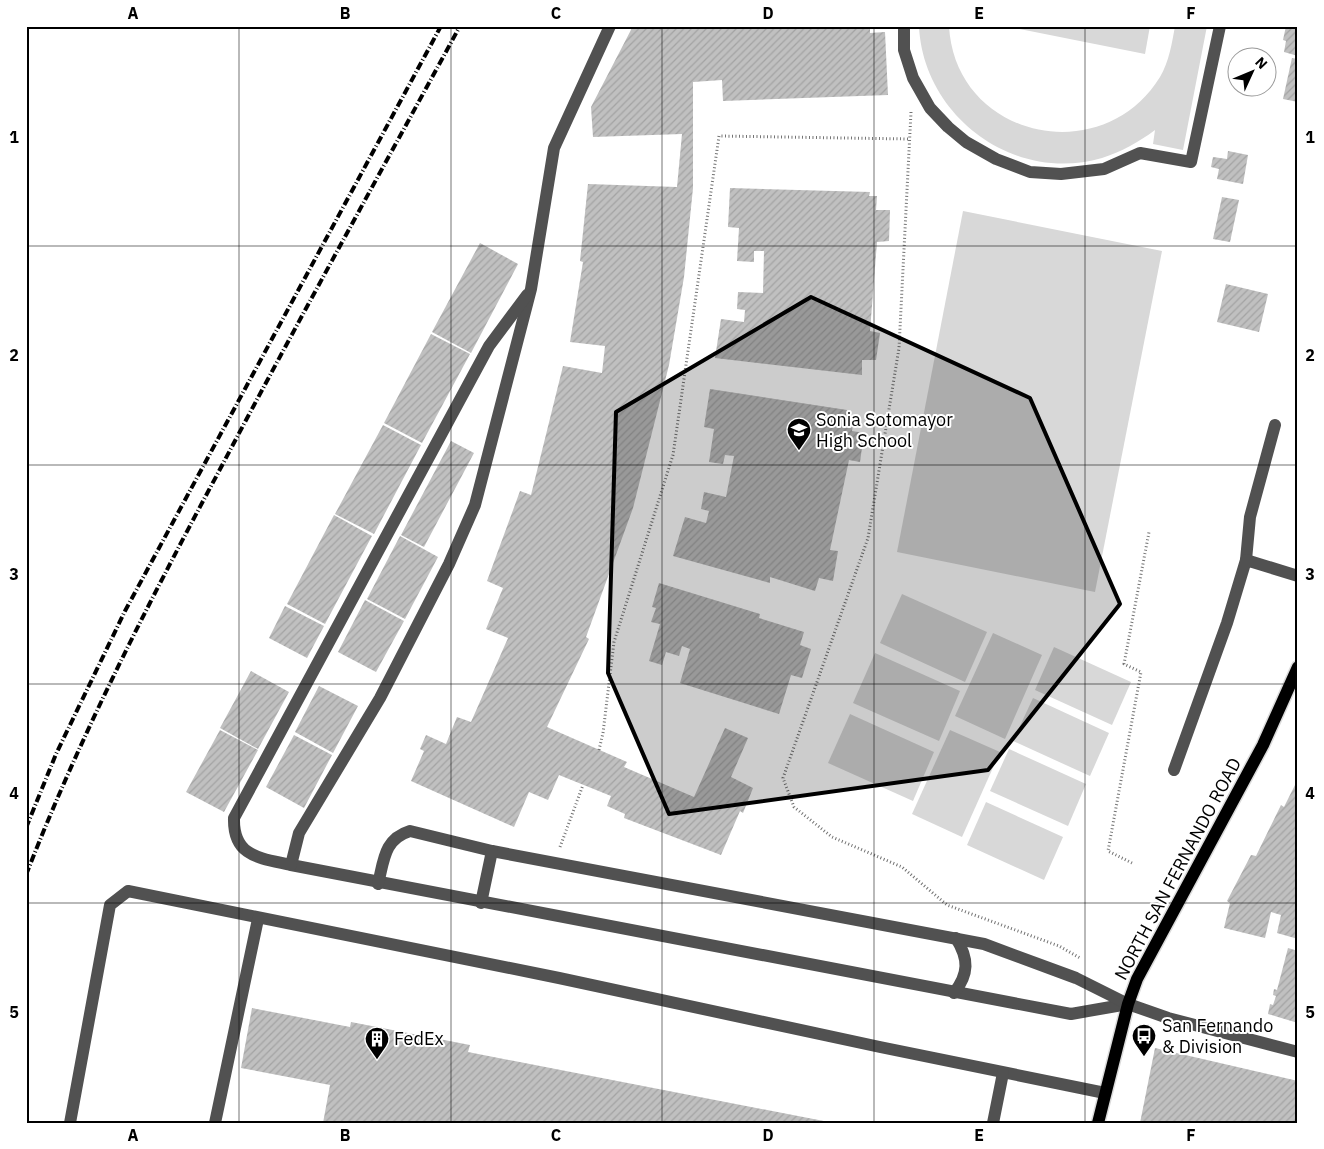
<svg xmlns="http://www.w3.org/2000/svg" width="1324" height="1149" font-family="'IBM Plex Sans',sans-serif">
<style>
.park{fill:#d8d8d8}
.building{fill:url(#building-hatch)}
.lines{fill:none;stroke-linecap:round;stroke-linejoin:round}
.major-casing{stroke:#dbdbdb;stroke-width:15}
.path{stroke:#737373;stroke-width:3;stroke-dasharray:1 2.5;stroke-linecap:butt}
.minor{stroke:#515151;stroke-width:12}
.major{stroke:#000;stroke-width:12}
.rail{stroke:#000;stroke-width:4;stroke-dasharray:8 2.5 1 2.5;stroke-linecap:butt}
.marked{fill:#000;fill-opacity:0.2;stroke:#000;stroke-width:4;stroke-linejoin:round}
.grid{fill:none;stroke:#000;stroke-width:1;stroke-opacity:0.55}
.labels{text-anchor:middle;stroke-width:4;stroke-linejoin:round;paint-order:stroke}
.poi-label{font-size:18px;fill:#000;stroke:#fff;text-anchor:start}
.street-label{font-size:18px;fill:#000;stroke:#fff}
.neatline{fill:none;stroke:#000;stroke-width:2}
.grid-label{font-size:16px;text-anchor:middle;font-weight:bold;fill:#000}
</style>
<defs>
<pattern id="building-hatch" width="6" height="6" patternUnits="userSpaceOnUse" patternTransform="scale(1.25)"><rect width="6" height="6" fill="#c0c0c0"/><path d="M-1 1l2-2M0 6l6-6M5 7l2-2" fill="none" stroke="#a3a3a3"/></pattern>
</defs>
<rect width="100%" height="100%" fill="#fff"/>
<g class="park">
<path d="M919,26H949C955,138 1102,171 1160,77C1169,62 1172,43 1175,26H1207L1183,150L1153,144L1155,130C1139,142 1121,152 1102,158C1014,184 923,116 919,26Z"/>
<path d="M1005,26H1150L1145,54Z"/>
<path d="M963,211L1162,251L1095,592L897,552Z"/>
<path d="M902,594L987,632L965,682L880,643Z"/>
<path d="M993,633L1042,655L1005,739L955,716Z"/>
<path d="M1054,647L1131,682L1112,725L1035,690Z"/>
<path d="M875,653L960,691L939,741L853,703Z"/>
<path d="M1033,698L1109,733L1090,776L1013,741Z"/>
<path d="M850,714L934,752L913,801L828,763Z"/>
<path d="M950,730L1000,752L962,837L912,814Z"/>
<path d="M1009,749L1086,784L1068,826L990,791Z"/>
<path d="M986,802L1063,837L1044,880L967,845Z"/>
</g>
<g class="building">
<path d="M633,26H870V33L885,32L888,95L723,101L722,80L693,82V188L684,277L669,365L633,508L586,637L589,639L547,727L627,762L624,767L694,797L725,728L748,738L731,777L753,788L743,813L740,811L721,855L624,818L625,814L607,806L611,796L559,775L548,800L529,792L514,827L411,781L424,751L420,749L426,735L446,744L457,717L471,722L508,638L486,629L503,588L487,581L520,491L531,495L563,366L602,373L605,346L570,342L583,262L580,261L588,184L677,187L682,134L593,137L591,107Z"/>
<path d="M1286,26H1298V56L1284,52L1286,41L1283,40Z"/>
<path d="M1292,58L1298,59V102L1283,99Z"/>
<path d="M1228,151L1248,155L1243,184L1217,179L1219,169L1211,167L1213,157L1227,159Z"/>
<path d="M730,188L870,192L869,196H877L876,210H890L889,241L877,242L870,331L880,333L876,360H862V375L715,358L721,319L744,322L745,310L737,309L738,292L763,293L764,251H754V262L737,261L739,228L728,227Z"/>
<path d="M1222,197L1239,200L1230,242L1213,239Z"/>
<path d="M480,243L518,264L471,353L432,332Z"/>
<path d="M1226,284L1268,294L1259,332L1217,322Z"/>
<path d="M431,334L470,354L422,443L384,423Z"/>
<path d="M710,389L847,410L846,415L854,417L852,431L864,433L860,462L849,460L830,550L838,551L833,581L819,578L815,591L770,577V583L673,556L685,517L706,523L709,511L701,509L704,492L726,497L734,456L725,455L723,464L709,462L714,429L704,427Z"/>
<path d="M383,425L421,445L374,534L335,514Z"/>
<path d="M451,441L474,453L424,547L401,535Z"/>
<path d="M334,515L372,536L325,624L287,604Z"/>
<path d="M400,536L438,557L405,619L367,599Z"/>
<path d="M659,583L760,614L759,618L804,632L800,645L811,649L802,678L791,675L779,714L680,683L690,649L682,646L679,656L666,652L662,665L649,661L660,624L651,622L656,608L652,607Z"/>
<path d="M365,600L404,621L376,672L338,652Z"/>
<path d="M285,606L324,626L307,658L269,638Z"/>
<path d="M251,671L289,692L258,749L220,728Z"/>
<path d="M319,686L358,706L333,753L295,732Z"/>
<path d="M220,730L258,750L224,812L186,792Z"/>
<path d="M294,735L332,755L304,808L266,787Z"/>
<path d="M1298,779V939L1277,933L1281,915L1271,912L1265,938L1224,928L1230,903L1227,901L1251,855L1256,856L1281,805L1284,807Z"/>
<path d="M1288,948L1298,951V1023L1268,1014L1270,1004L1273,1005L1276,996L1273,995L1274,989L1277,990Z"/>
<path d="M252,1008L350,1027L351,1022L470,1045L468,1052L834,1123H323L330,1085L241,1068Z"/>
<path d="M1155,1048L1298,1081L1296,1123H1140Z"/>
</g>
<g class="lines">
<defs>
<path id="major" d="M1098,1123L1128,1004L1137,979L1263,745L1298,667"/>
</defs>
<use href="#major" class="major-casing"/>
<g class="path">
<path d="M911,112L899,348L868,538L783,778L794,807L832,837L902,867L947,905L1059,946L1080,958"/>
<path d="M599,750L603,733L614,642L673,455L719,136L909,139"/>
<path d="M560,847L583,785"/>
<path d="M1132,863L1108,851L1141,672L1124,664L1149,532"/>
</g>
<g class="minor">
<path d="M610,26L554,148L531,289L475,505L449,564L380,698L299,833L291,865L1071,1014L1128,1004"/>
<path d="M904,26V50L913,78L930,108L948,127L966,142L996,159L1030,172L1061,174L1104,169L1140,153L1191,162L1220,26"/>
<path d="M1246,560L1250,517L1275,425"/>
<path d="M1174,770L1227,623L1246,560L1298,576"/>
<path d="M291,865C260,858 233,857 234,818L489,346L527,295"/>
<path d="M378,884C384,860 384,839 410,831L492,851L984,944L1076,978L1128,1004L1168,1018L1298,1052"/>
<path d="M481,903L492,851"/>
<path d="M954,993C969,974 969,959 956,938"/>
<path d="M70,1123L110,905L128,891L559,978L880,1047L1105,1093"/>
<path d="M215,1123L258,919"/>
<path d="M993,1123L1003,1073"/>
</g>
<use href="#major" class="major"/>
<g class="rail">
<path d="M26,828L56,754L125,611L441,26"/>
<path d="M26,875C80,736 148,604 218,473C297,323 379,175 460,26"/>
</g>
</g>
<path class="marked" d="M811,297L1030,398L1120,604L988,770L669,814L608,673L616,412Z"/>
<path class="grid" d="M239,26V1123M451,26V1123M662,26V1123M874,26V1123M1085,26V1123M26,246H1298M26,465H1298M26,684H1298M26,903H1298"/>
<defs>
<symbol id="school-pin" viewBox="-11 -11 22 30"><path d="M0 17L-7.5 6A9.5 9.5 0 1 1 7.5 6Z" fill="#000" stroke="#fff"/><path d="M0-5L7-2L0 1L-7-2ZM-4 1L0 2.5L4 1V4Q0 6-4 4Z" fill="#fff"/></symbol>
<symbol id="bus-pin" viewBox="-11 -11 22 30"><path d="M0 17L-7.5 6A9.5 9.5 0 1 1 7.5 6Z" fill="#000" stroke="#fff"/><path d="M-5-6H5V4H4V6H2V4H-2V6H-4V4H-5ZM-3.5-4V0h7V-4ZM-3.5 1.2v1.5H-2V1.2ZM2 1.2v1.5H3.5V1.2Z" fill="#fff"/></symbol>
<symbol id="building-pin" viewBox="-11 -11 22 30"><path d="M0 17L-7.5 6A9.5 9.5 0 1 1 7.5 6Z" fill="#000" stroke="#fff"/><path d="M-4-6H4V6H1V3H-1V6H-4ZM-2.5-4.3h1.7v1.8h-1.7ZM.8-4.3h1.7v1.8H.8ZM-2.5-1h1.7V.8h-1.7ZM.8-1h1.7V.8H.8Z" fill="#fff"/></symbol>
</defs>
<g fill-rule="evenodd">
<use href="#school-pin" x="785" y="416" width="28" height="38"/>
<use href="#bus-pin" x="1130" y="1022" width="28" height="38"/>
<use href="#building-pin" x="363" y="1025" width="28" height="38"/>
</g>
<g class="labels">
<g class="poi-label">
<text x="816" y="426">Sonia Sotomayor<tspan x="816" dy="21">High School</tspan></text>
<text x="1162" y="1032">San Fernando<tspan x="1162" dy="21">&amp; Division</tspan></text>
<text x="394" y="1045">FedEx</text>
</g>
<g class="street-label">
<text transform="translate(1178 869) rotate(-62)" y="6">NORTH SAN FERNANDO ROAD</text>
</g>
</g>
<rect width="1324" height="1149" fill="none" stroke="#ffffff" stroke-width="55"/>
<g transform="translate(1252 72) rotate(46)"><circle r="24" fill="#ffffff" stroke="#999999"/>
<path d="M0-4L9 19L0 12L-9 19Z" fill="#000000"/>
<text y="-8" font-size="14" font-weight="bold" text-anchor="middle" fill="#000000">N</text>
</g>
<rect x="28" y="28" width="1268" height="1094" class="neatline"/>
<g class="grid-label">
<text x="133" y="19">A</text>
<text x="345" y="19">B</text>
<text x="556" y="19">C</text>
<text x="768" y="19">D</text>
<text x="979" y="19">E</text>
<text x="1191" y="19">F</text>
<text x="14" y="143">1</text>
<text x="1310" y="143">1</text>
<text x="14" y="361">2</text>
<text x="1310" y="361">2</text>
<text x="14" y="580">3</text>
<text x="1310" y="580">3</text>
<text x="14" y="799">4</text>
<text x="1310" y="799">4</text>
<text x="14" y="1018">5</text>
<text x="1310" y="1018">5</text>
<text x="133" y="1141">A</text>
<text x="345" y="1141">B</text>
<text x="556" y="1141">C</text>
<text x="768" y="1141">D</text>
<text x="979" y="1141">E</text>
<text x="1191" y="1141">F</text>
</g>
</svg>
